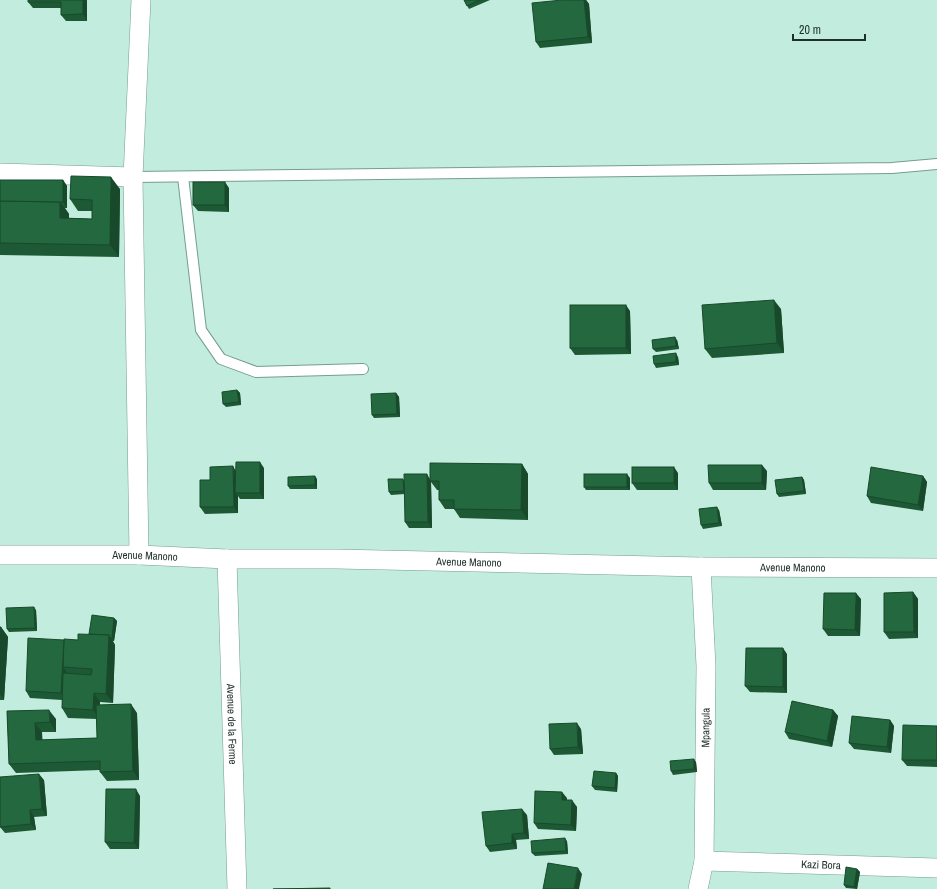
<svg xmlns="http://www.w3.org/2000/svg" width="937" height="889" font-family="'Archivo Narrow',sans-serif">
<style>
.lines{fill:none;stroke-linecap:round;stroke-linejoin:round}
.lane-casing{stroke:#759d90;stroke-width:12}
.street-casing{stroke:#759d90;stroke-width:20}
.lane{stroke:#fff;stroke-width:10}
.street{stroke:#fff;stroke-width:19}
.wall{fill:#1e5935}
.shaded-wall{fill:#18492b}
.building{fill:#23683e;stroke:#18492b}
.labels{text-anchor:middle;stroke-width:4;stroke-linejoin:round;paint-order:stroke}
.street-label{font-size:11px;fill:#1f2f2a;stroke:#c2ecdd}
</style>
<rect width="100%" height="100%" fill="#c2ecdd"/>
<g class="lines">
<defs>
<g id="lane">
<path d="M133,177L892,168L937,164"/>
<path d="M183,177L201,330L221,359L256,372L363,369"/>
</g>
<g id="street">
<path d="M0,173L133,177"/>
<path id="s1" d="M0,555H139L227,559H336L701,567L937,568"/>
<path d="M139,555L133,177L141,0"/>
<path id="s2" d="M227,559L237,889"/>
<path id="s3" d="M704,861L937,868"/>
<path id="s4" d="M698,889L704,861L706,666L701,567"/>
</g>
</defs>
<use href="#lane" class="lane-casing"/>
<use href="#street" class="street-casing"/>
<use href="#lane" class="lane"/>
<use href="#street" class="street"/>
</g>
<g class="wall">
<path d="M28,0H87V21H66L61,15V8H33L28,2Z"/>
<path d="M464,0H490L469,9Z"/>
<path d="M584,0H586L589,4L592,43L540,48L536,42Z"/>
<path d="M0,180H63L67,186V208H65L69,214V218L92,219V211H78L70,199L120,189L119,257L0,255Z"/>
<path d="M229,188V212L198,211L193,205Z"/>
<path d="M781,309L784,353L712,358L705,349Z"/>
<path d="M630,311L631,354L575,355L570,348Z"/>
<path d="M677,340L679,349L656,352L653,349Z"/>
<path d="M678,357L679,365L656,368L654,364Z"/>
<path d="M237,390L240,393L241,405L226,407L223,404Z"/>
<path d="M396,393L399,397L400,417L374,418L372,415Z"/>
<path d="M522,464L528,474V520L460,518L454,509H445L439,500V490H437L431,482L432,528H409L405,522V494L391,495L389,492L403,479L404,481L430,479Z"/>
<path d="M264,468V499H240L238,496V513L205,514L200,507L236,471Z"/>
<path d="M767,471L766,490H713L709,483Z"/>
<path d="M678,473V490H637L632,483Z"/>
<path d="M923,476L927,482L923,511L871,503L867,496Z"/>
<path d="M802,477L804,480L806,494L779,497L777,494Z"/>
<path d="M630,478V490H586L584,487Z"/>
<path d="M317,479V489H290L288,486Z"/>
<path d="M719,510L722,526L703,529L701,525Z"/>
<path d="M913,592L918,599V638L889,639L884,632Z"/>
<path d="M861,599L860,636H828L823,629Z"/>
<path d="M36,610L37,631L9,632L7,629Z"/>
<path d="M114,618L117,621L114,641H113L115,645L113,703L100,702V705L137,713L139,780L107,781L100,772V770L16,773L9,764L7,711L56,719V732H42V740L97,738V719L68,718L62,708V700L30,698L26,691L64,640V641L78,640L89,634Z"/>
<path d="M0,627H1L8,637L4,700H0Z"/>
<path d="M787,654V693L750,692L745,686Z"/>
<path d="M833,710L838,716L832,747L789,739L785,732Z"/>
<path d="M890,720L894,726L891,753L854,749L849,743Z"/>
<path d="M937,726V767L907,766L902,760Z"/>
<path d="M581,729L583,754L554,755L550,749Z"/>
<path d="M696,762L697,772L673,775L671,771Z"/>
<path d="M616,773L618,776L617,792L595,790L592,786Z"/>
<path d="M44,780L47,816L34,817L36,830L5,833L0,827Z"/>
<path d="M140,796L139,849H110L105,842Z"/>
<path d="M567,798V800L577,807L576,831L538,829L534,823Z"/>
<path d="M527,815L529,839L516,840L517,849L490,852L486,846Z"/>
<path d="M567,841L568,854L535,856L532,853Z"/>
<path d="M857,869L860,872L857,889L846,888L844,885Z"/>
</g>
<g class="shaded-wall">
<path d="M83,0H87V21L83,14Z"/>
<path d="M584,0H586L589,4L592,43L588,37Z"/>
<path d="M111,177L120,189L119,257L110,245Z"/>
<path d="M63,180L67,186V208L63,202Z"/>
<path d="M225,182L229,188V212L225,205Z"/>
<path d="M60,202L69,214L68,230L60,218Z"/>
<path d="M774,300L781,309L784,353L777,343Z"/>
<path d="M626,305L630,311L631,354L626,348Z"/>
<path d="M675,337L677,340L679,349L676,346Z"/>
<path d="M676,353L678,357L679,365L676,362Z"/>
<path d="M237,390L240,393L241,405L239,402Z"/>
<path d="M396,393L399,397L400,417L397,414Z"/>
<path d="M260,462L264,468V499L260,493Z"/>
<path d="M522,464L528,474V520L521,510Z"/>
<path d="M762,465L767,471L766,490L762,483Z"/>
<path d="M233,466L237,473L235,493L238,496V513L234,507Z"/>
<path d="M674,467L678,473V490L674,483Z"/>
<path d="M427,474L431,481H430L431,482L432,528L428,522Z"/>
<path d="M627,474L630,478V490L627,487Z"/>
<path d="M315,476L317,479V489L315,485Z"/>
<path d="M923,476L927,482L923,511L918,505Z"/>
<path d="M802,477L804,480L806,494L804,491Z"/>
<path d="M717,507L719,510L722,526L719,523Z"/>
<path d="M913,592L918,599V638L914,632Z"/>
<path d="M856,593L861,599L860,636L855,630Z"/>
<path d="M34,607L36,610L37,631L35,628Z"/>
<path d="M114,618L117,621L114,641L112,638Z"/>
<path d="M1,627L8,637L4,700L0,694V649Z"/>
<path d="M109,635L115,645L113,703L106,694Z"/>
<path d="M64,640L68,646L63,667L67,673L65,700L61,693Z"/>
<path d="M783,648L787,654V693L783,687Z"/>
<path d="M94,693L100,702V719L93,710Z"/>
<path d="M131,704L137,713L139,780L133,771Z"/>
<path d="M49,710L56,719V732L50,722Z"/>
<path d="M833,710L838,716L832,747L827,741Z"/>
<path d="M890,720L894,726L891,753L887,747Z"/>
<path d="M35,723L42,732L43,749L36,740Z"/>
<path d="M577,723L581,729L583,754L578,747Z"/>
<path d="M694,759L696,762L697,772L694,769Z"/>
<path d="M616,773L618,776L617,792L615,788Z"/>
<path d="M39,774L44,780L47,816L42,809Z"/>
<path d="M136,789L140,796L139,849L134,843Z"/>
<path d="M562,792L567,798L566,806L562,800Z"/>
<path d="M572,800L577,807L576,831L571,825Z"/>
<path d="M522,809L527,815L529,839L524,833Z"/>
<path d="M30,810L34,817L36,830L31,824Z"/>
<path d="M512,834L516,840L517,849L512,843Z"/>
<path d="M565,838L567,841L568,854L566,851Z"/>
<path d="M578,868L582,874L579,889H574Z"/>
<path d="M857,869L860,872L857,889H856L854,887Z"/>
</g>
<g class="building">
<path d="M28,0H83V14L61,15V2H28Z"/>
<path d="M464,0H480L467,6Z"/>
<path d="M562,0H584L588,37L536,42L532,3Z"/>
<path d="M71,176L111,177L110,245L0,243V201L60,202V218L92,219V200L70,199Z"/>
<path d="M0,180H63V202L0,201Z"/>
<rect x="193" y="182" width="32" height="23"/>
<path d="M774,300L777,343L705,349L702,305Z"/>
<rect x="570" y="305" width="56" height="43"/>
<path d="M675,337L676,346L653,349L652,340Z"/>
<path d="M676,353V362L654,364L653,356Z"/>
<path d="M237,390L239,402L223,404L222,392Z"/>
<path d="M396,393L397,414L372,415L371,394Z"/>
<path d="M236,462H260V493H235Z"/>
<path d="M430,463L522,464L521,510L454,509V500H439V481H430Z"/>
<path d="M708,465H762V483H709Z"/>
<path d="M233,466L234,507H200V480H210V467Z"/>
<rect x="632" y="467" width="42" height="16"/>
<path d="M871,467L923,476L918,505L867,496Z"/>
<path d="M404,474H427L428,522H405Z"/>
<rect x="584" y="474" width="43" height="13"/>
<path d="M315,476V485L288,486V477Z"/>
<path d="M802,477L804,491L777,494L775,480Z"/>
<path d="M388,479H403L404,491L389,492Z"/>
<path d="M717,507L719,523L701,525L699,509Z"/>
<path d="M913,592L914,632H884V593Z"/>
<path d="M824,593H856L855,630L823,629Z"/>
<path d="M34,607L35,628L7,629L6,608Z"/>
<path d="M92,615L114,618L112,638H110L109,635L89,634Z"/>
<path d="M0,627H1L0,649Z"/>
<path d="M78,634L109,635L106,694L94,693L93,710L62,708L63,673L91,675L92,669L63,667L64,639L78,640Z"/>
<path d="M28,638L64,640L61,693L26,691Z"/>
<path d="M746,648H783V687L745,686Z"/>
<path d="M792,701L833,710L827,741L785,732Z"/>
<path d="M131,704L133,771L100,772V761L9,764L7,711L49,710L50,722L35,723L36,740L97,738L96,705Z"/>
<path d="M852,716L890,720L887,747L849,743Z"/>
<path d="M577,723L578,747L550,749L549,724Z"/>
<path d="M903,725L937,726V760H902Z"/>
<path d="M694,759V769L671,771L670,761Z"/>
<path d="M594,771L616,773L615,788L592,786Z"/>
<path d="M39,774L42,809L30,810L31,824L0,827V777Z"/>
<path d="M106,789H136L134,843L105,842Z"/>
<path d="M535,791L562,792V800H572L571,825L534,823Z"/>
<path d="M522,809L524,833L512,834V843L486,846L482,812Z"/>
<path d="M565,838L566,851L532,853L531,841Z"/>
<path d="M548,863L578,868L574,889H543Z"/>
<path d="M846,867L857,869L854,887L844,885Z"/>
<path d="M330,888V889H273Z"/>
</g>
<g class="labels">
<g class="street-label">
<text dy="4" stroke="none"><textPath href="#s1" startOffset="145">Avenue Manono</textPath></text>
<text dy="4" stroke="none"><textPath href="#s1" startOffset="469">Avenue Manono</textPath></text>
<text dy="4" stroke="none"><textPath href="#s1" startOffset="793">Avenue Manono</textPath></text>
<text dy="4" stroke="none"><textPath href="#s2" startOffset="165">Avenue de la Ferme</textPath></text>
<text dy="4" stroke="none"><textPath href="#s4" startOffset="162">Mpangula</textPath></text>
<text dy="4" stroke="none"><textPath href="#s3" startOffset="117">Kazi Bora</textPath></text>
</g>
</g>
<path d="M793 34v6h72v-6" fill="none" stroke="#1f2f2a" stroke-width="2"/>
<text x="799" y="34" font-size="12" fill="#1f2f2a" stroke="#c2ecdd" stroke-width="3" paint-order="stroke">20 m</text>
</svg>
